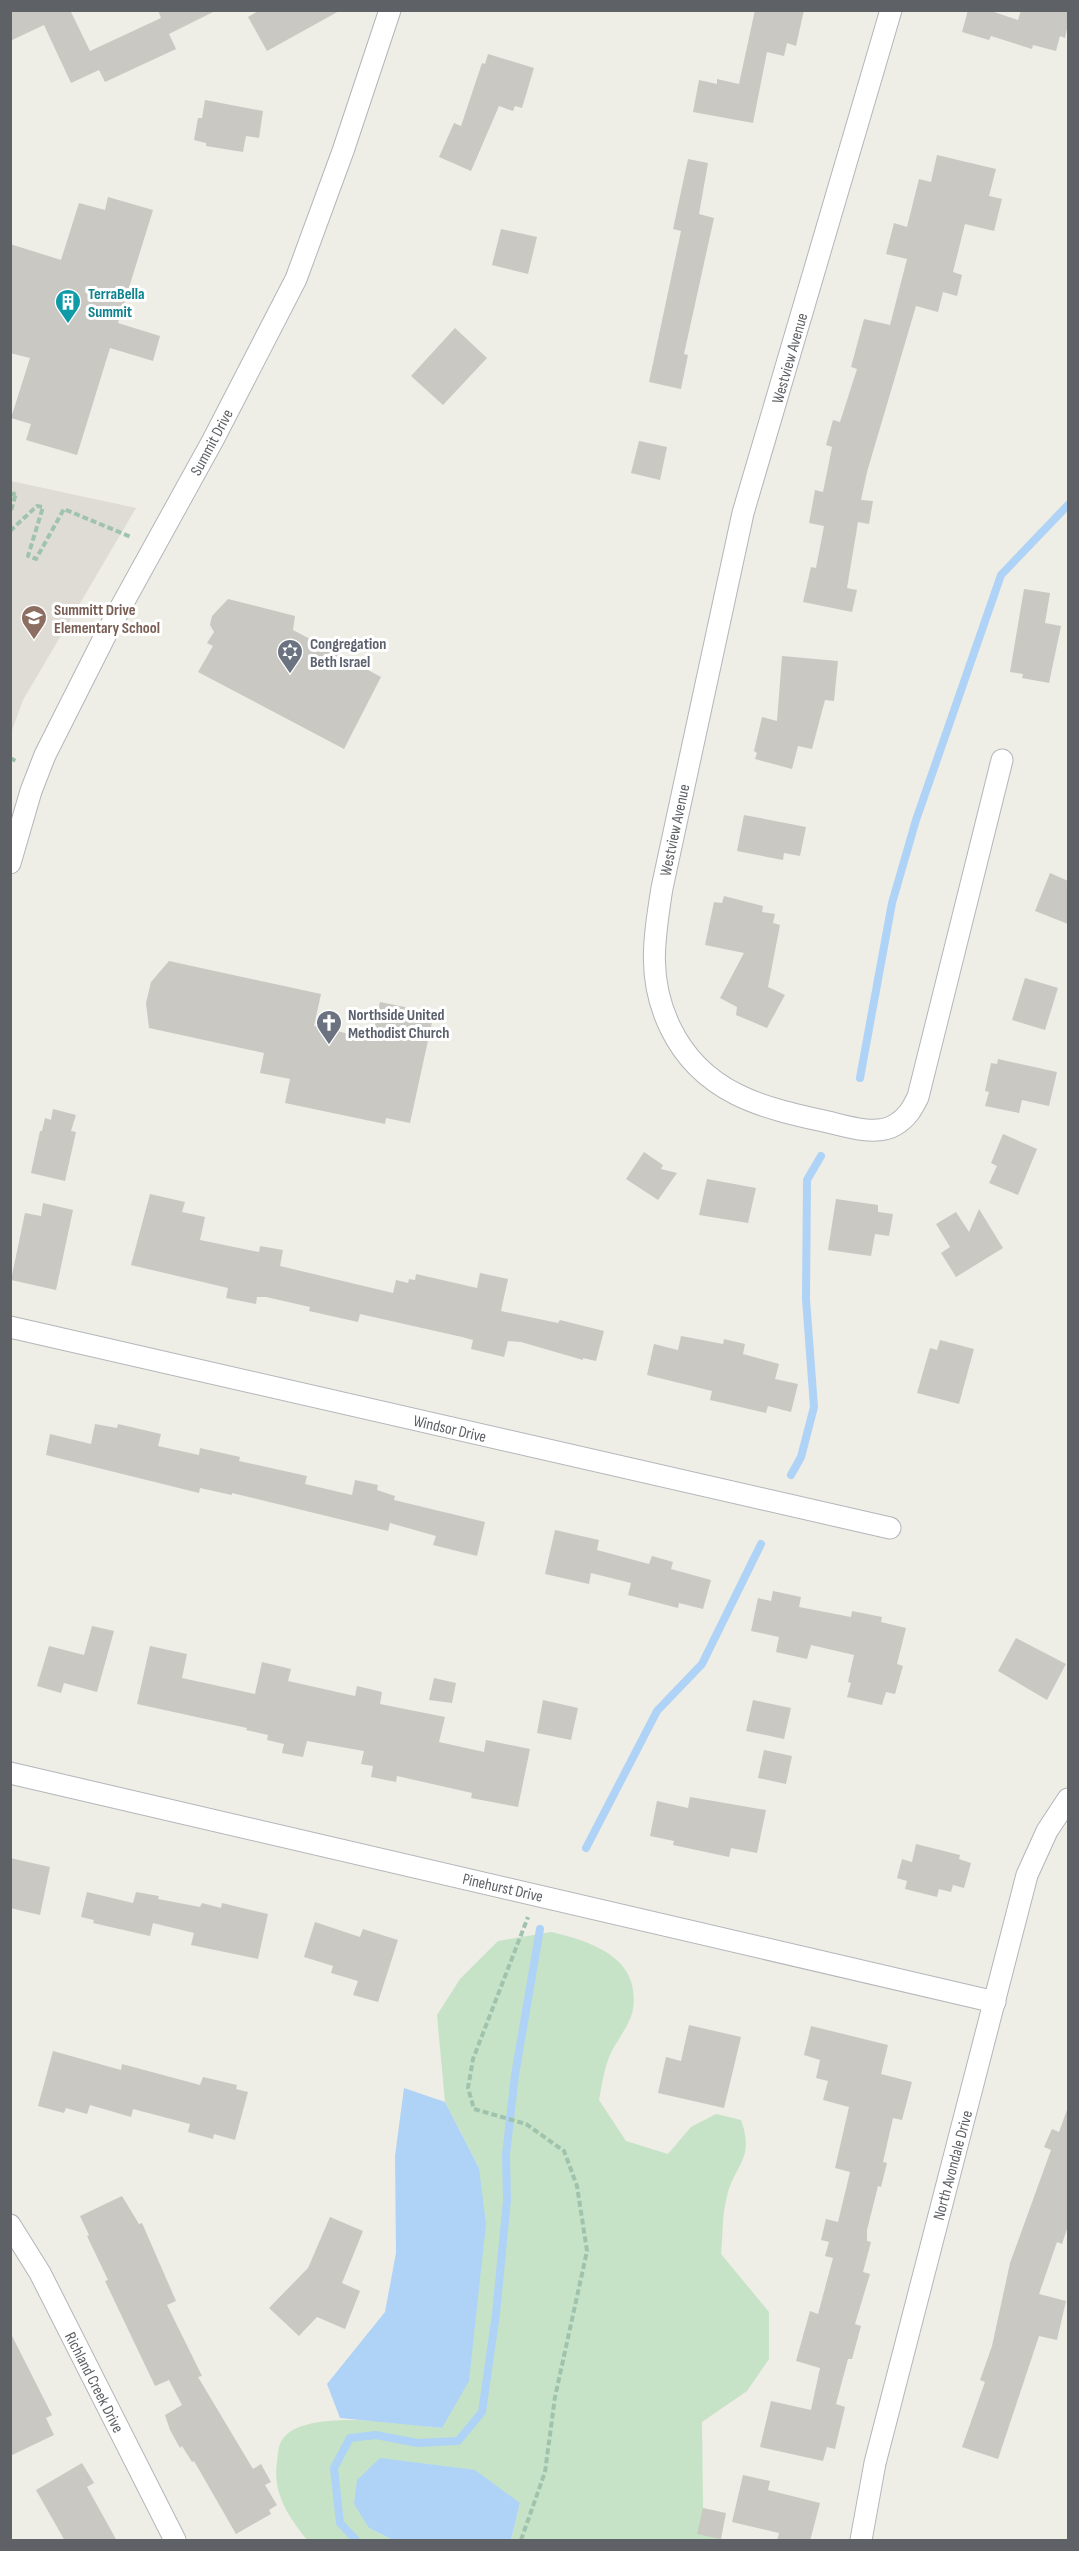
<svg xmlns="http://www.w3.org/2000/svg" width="1079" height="2551" font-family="'Sofia Sans Condensed',sans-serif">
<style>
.education{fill:#dedcd5}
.green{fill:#c6e3c7}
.water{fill:#afd3f6}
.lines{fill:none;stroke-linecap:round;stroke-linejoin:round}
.stream{stroke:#afd3f6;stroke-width:8}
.building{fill:#cac8c3}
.street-casing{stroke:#b3b6b9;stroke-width:23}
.path{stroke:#9fc3ac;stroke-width:4;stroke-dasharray:6 3;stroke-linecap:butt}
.street{stroke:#fff;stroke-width:21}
.labels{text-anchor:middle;stroke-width:6;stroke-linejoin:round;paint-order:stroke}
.culture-label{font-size:16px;font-weight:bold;fill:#0d838f;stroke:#fff;text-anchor:start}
.street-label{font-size:16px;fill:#5e6165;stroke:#fff}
.education-label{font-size:16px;font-weight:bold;fill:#785e54;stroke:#fff;text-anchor:start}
.worship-label{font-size:16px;font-weight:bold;fill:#5b616d;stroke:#fff;text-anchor:start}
</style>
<rect width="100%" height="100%" fill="#eeede6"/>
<path class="education" d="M11,481L136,508L23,700L11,733Z"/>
<path class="green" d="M551,1932C590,1941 641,1957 633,2009C631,2024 616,2041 610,2055C604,2068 602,2085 599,2100L626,2141L668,2154L691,2127L716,2114L741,2120C755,2159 735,2164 727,2196C722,2214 723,2235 721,2254L769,2312V2359L747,2391L702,2422L703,2508L721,2539L511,2540L520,2503L369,2528L393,2540H307C289,2517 272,2493 277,2462C278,2456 278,2445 282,2440C303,2407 407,2424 441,2428L479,2168L445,2102L437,2015L460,1979L498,1941Z"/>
<g class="water">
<path d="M404,2088L445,2102L479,2168L486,2224L469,2381L442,2428L340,2418L327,2384L385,2312L396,2253L395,2156Z"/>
<path d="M380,2458L475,2470L520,2503L511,2540H393L369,2528L354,2504L357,2480Z"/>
</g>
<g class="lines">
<g class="stream">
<path d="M860,1078L892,903L916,820L1001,575L1068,505"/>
<path d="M791,1475L801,1457L814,1407L806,1299L807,1180L821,1156"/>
<path d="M586,1848L657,1711L702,1664L761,1544"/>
<path d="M356,2540L340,2523L334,2468L350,2438L376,2435L417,2443L458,2441L482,2412L496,2314L507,2200L506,2155L515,2075L540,1929"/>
</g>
</g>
<g class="building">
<path d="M10,10H75L71,12L90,51L161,18L158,10H217L169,34L176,49L105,82L99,70L71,83L44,25L10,41Z"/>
<path d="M260,10H341L267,51L248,17Z"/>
<path d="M755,10H804L796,46L787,43L784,56L767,52L753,123L693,112L699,80L717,84V79L739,84Z"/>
<path d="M968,10H988L1018,20L1021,10H1068V24L1065,38L1060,36L1056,51L1033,45L1032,49L991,36L989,40L962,32Z"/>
<path d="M488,54L534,68L522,108L515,106L513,111L499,106L471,171L439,157L454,123L461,126L482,63L485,64Z"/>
<path d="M205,100L263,111L259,138L246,136L243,152L206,146V143L194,140L198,118H202Z"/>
<path d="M937,155L996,169L989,196L1002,199L994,231L965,224L953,272L962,275L957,296L943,292L938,312L916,306L867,472L861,500L873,501L869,524L858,522L847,588L857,590L852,612L803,602L811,567L816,568L824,526L809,523L815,490L823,492L832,447L826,445L833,420L840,422L857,369L851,367L864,319L890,325L907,259L886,254L894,223L907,227L919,179L931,182Z"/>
<path d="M688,159L708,163L699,214L714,218L684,354L688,355L681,389L649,382L681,231L673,229Z"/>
<path d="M108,197L153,210L118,323L160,336L153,361L110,348L77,455L26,440L31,424L11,418L30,358L10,353V244L61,260L79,203L105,210Z"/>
<path d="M501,229L537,237L528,274L492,265Z"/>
<path d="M455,328L487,358L443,405L411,376Z"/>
<path d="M639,441L667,447L660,480L631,473Z"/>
<path d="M1024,589L1050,593L1045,623L1061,626L1049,683L1022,678L1023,674L1010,672Z"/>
<path d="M228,599L295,616L293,630L381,677L344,749L198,672L213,646L207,643L214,632L210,625L212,616Z"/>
<path d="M782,656L838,661L834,701L825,700L812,749L798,746L792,769L755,759L757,753L754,751L762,717L777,721Z"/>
<path d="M744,815L806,827L800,856L784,853L783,860L737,851Z"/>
<path d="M1050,873L1068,881V924L1035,911Z"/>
<path d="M724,896L763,906L762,912L775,914L773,923L780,925L768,987L785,995L767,1028L736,1015L737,1007L720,998L744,953L705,945L714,902L722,903Z"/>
<path d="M169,961L321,994L314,1026L372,1039L380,1002L434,1013L410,1123L386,1118L385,1124L285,1103L290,1079L260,1073L264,1053L149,1028L146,1003L151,982Z"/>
<path d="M1025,978L1058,988L1045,1030L1012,1020Z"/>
<path d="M998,1059L1057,1072L1049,1106L1022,1100L1019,1113L985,1106L989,1092L985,1091L991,1063L997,1064Z"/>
<path d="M53,1109L76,1115L71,1131L76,1132L65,1181L31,1173L40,1131H42L45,1118L51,1120Z"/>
<path d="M1003,1134L1037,1149L1018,1195L989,1183L997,1166L991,1163Z"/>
<path d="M644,1152L663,1165L661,1169L677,1173L658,1200L626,1179Z"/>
<path d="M707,1179L756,1188L748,1223L699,1215Z"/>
<path d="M150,1194L185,1202L182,1212L205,1217L200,1240L259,1252L260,1246L283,1250L280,1266L393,1293L396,1280L408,1283L409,1279L415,1280L416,1274L477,1288L480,1273L508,1279L501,1311L558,1323L560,1320L604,1331L596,1361L583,1358V1360L521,1342L508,1341L504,1357L471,1349L473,1340L462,1337L360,1314L358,1322L309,1311L310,1307L266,1297H257L256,1304L226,1298L228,1288L131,1265Z"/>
<path d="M836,1199L878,1205V1212L893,1214L889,1236L875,1234L871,1256L828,1250Z"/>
<path d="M43,1203L73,1210L56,1290L11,1280L25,1213L41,1216Z"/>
<path d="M979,1209L1003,1248L956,1277L941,1253L950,1247L936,1224L956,1212L969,1232Z"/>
<path d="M681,1336L723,1344L724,1339L745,1344L743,1354L779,1364L775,1379L798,1384L791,1412L768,1406L766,1413L710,1400L712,1391L647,1375L654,1344L678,1350Z"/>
<path d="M940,1340L974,1349L959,1404L917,1393L930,1348L937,1350Z"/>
<path d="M95,1424L117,1428L118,1424L161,1434L158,1446L199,1455L200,1448L240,1457L239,1461L307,1476L305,1484L352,1495L355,1480L378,1485L377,1490L395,1496L394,1500L485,1522L477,1556L433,1545L436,1536L390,1523L388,1531L232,1493V1495L200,1488L199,1493L46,1455L50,1434L91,1444Z"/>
<path d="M555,1530L599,1540L597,1550L649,1564L652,1556L673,1562L671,1569L711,1580L703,1609L679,1603L678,1608L628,1595L631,1583L591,1573L589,1584L545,1574Z"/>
<path d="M773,1591L801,1597L799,1607L851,1617L852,1611L882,1617L881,1622L906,1628L897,1664L903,1666L895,1694L886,1692L882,1705L847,1697L851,1683L848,1682L854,1655L811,1645L807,1659L776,1652L779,1637L751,1631L758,1598L771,1601Z"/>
<path d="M92,1626L114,1631L97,1692L64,1683L61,1693L37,1686L49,1646L84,1655Z"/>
<path d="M1016,1638L1066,1664L1047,1700L998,1671Z"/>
<path d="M150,1646L187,1654L182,1678L255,1694L262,1662L291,1669L288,1681L355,1696L357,1686L382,1692L380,1704L445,1717L439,1742L484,1752L486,1740L530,1749L518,1807L471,1798L472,1793L397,1776L396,1782L371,1777L373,1766L361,1764L364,1751L307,1741L303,1757L282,1753L284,1744L267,1740L268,1735L246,1730L247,1728L137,1704Z"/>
<path d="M434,1678L456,1683L452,1703L429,1700Z"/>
<path d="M543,1700L578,1708L571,1740L537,1733Z"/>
<path d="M753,1700L791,1708L784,1739L746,1731Z"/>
<path d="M764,1750L792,1756L786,1784L758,1778Z"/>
<path d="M690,1797L766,1810L757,1853L731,1848L729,1857L673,1845L674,1841L650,1836L657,1801L688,1808Z"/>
<path d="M916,1844L960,1855L959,1859L971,1863L964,1888L953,1885L951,1892L939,1889L937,1897L905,1889L907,1881L897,1878L902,1859L912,1862Z"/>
<path d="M10,1858L50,1867L40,1915L10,1908Z"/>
<path d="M87,1892L133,1903L136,1892L159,1896L158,1899L200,1907L202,1903L221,1908L222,1903L268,1914L258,1959L191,1945L194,1933L153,1923L150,1936L93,1923L94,1920L81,1917Z"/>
<path d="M315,1922L360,1937L363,1929L398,1940L378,2002L353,1995L358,1981L331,1973L333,1966L304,1957Z"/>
<path d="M689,2025L741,2037L724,2108L658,2093L666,2057L681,2061Z"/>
<path d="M811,2026L888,2045L881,2074L912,2082L902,2120L893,2118L883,2162L887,2163L881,2187L878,2186L867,2230V2241L871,2242L863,2272L870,2274L855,2324L861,2326L852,2359H848L836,2404L845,2407L835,2449L827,2447L823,2461L760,2447L771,2401L811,2410L820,2368L796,2361L810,2311L818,2314L833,2258L825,2256L829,2242L821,2240L826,2219L838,2222L850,2172L835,2168L849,2107L823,2100L828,2081L816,2078L820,2060L804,2055Z"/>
<path d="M53,2051L121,2070L122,2064L200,2085L203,2077L237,2085L236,2089L248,2092L235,2140L214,2134L213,2139L188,2132L190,2124L133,2109L131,2117L90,2105L87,2114L66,2108L64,2113L38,2106Z"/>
<path d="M1067,2110L1068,2226L1062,2244L1057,2242L1039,2294L1066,2301L1057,2340L1039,2336L998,2459L962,2447L985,2382L980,2380L992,2346L1010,2263L1051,2150L1044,2147L1052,2129L1059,2132Z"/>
<path d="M122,2196L139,2224L142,2223L176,2301L167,2305L202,2376L198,2377L253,2469L261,2464L271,2482L265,2485L277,2505L269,2510L271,2514L236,2534L194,2461L192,2462L182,2446L180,2448L170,2430L165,2415L182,2405L169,2380L155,2386L105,2281L108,2280L87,2236L89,2235L80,2216Z"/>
<path d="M330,2217L363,2231L342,2283L360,2291L345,2329L317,2317L299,2336L269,2308L308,2268Z"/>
<path d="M10,2332L52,2415L46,2418L54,2435L10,2456Z"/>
<path d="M82,2463L94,2483L87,2487L117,2541H65L36,2490Z"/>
<path d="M743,2475L770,2481L768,2490L820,2503L810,2541H777L779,2533L732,2522Z"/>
<path d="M703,2508L726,2513L721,2539L697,2534Z"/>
</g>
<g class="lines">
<defs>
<g id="street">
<path d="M891,10L743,513L662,888C654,939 647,979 670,1027C702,1094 763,1108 828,1122C848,1127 877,1136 895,1125C907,1118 912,1109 918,1097L1002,760"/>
<path d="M10,863L31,791L45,755L106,634L213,440L296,279L343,151L390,10"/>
<path d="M10,1327L890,1528"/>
<path d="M10,1773L995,2002"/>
<path d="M10,2225L40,2273L175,2540"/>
<path d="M861,2540L875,2463L1027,1875L1047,1831L1068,1799"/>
</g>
</defs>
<use href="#street" class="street-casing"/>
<g class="path">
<path d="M10,495L16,493L10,514"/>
<path d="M10,531L37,506L43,507L28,556L36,559L64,509L131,537"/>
<path d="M10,758L18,762"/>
<path d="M521,2540L545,2472L555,2397L587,2251L577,2186L564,2151L526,2124L474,2109L468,2088L473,2059L528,1917"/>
</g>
<use href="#street" class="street"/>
</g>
<defs>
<symbol id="building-pin" viewBox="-11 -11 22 30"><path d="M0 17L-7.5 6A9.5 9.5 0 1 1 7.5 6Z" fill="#0f9aa8" stroke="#fff"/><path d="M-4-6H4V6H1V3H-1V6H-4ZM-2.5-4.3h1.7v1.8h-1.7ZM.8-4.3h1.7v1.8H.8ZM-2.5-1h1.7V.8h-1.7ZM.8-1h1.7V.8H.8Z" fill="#fff"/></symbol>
<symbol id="school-pin" viewBox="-11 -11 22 30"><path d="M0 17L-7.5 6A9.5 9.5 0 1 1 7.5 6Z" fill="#8d6e63" stroke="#fff"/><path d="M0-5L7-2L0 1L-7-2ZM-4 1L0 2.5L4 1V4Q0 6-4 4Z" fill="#fff"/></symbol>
<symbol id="synagogue-pin" viewBox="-11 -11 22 30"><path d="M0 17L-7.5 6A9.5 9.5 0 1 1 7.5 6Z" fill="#6b7280" stroke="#fff"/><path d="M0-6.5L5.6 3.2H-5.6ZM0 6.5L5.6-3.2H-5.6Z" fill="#fff"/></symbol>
<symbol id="church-pin" viewBox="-11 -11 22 30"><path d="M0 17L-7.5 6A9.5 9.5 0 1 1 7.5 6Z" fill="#6b7280" stroke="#fff"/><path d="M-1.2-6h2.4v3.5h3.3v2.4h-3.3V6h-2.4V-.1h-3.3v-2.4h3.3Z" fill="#fff"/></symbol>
</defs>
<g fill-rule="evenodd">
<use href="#building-pin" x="53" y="287" width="30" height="40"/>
<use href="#school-pin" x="19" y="603" width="30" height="40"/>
<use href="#synagogue-pin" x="275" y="637" width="30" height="40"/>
<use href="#church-pin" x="314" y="1008" width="30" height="40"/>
</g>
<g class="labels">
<g class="culture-label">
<text x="88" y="299">TerraBella<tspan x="88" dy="18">Summit</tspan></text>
</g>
<g class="street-label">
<text transform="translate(789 358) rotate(-74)" y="6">Westview Avenue</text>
<text transform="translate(211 442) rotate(-62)" y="6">Summit Drive</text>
<text transform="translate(674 830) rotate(-78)" y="6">Westview Avenue</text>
<text transform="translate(450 1428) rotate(13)" y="6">Windsor Drive</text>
<text transform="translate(503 1887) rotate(13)" y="6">Pinehurst Drive</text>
<text transform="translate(952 2165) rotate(-75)" y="6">North Avondale Drive</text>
<text transform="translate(95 2382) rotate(63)" y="6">Richland Creek Drive</text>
</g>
<g class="education-label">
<text x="54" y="615">Summitt Drive<tspan x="54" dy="18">Elementary School</tspan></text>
</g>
<g class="worship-label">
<text x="310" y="649">Congregation<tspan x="310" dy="18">Beth Israel</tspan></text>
<text x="348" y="1020">Northside United<tspan x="348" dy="18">Methodist Church</tspan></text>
</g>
</g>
<rect width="1079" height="2551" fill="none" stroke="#5e6165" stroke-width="24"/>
</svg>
